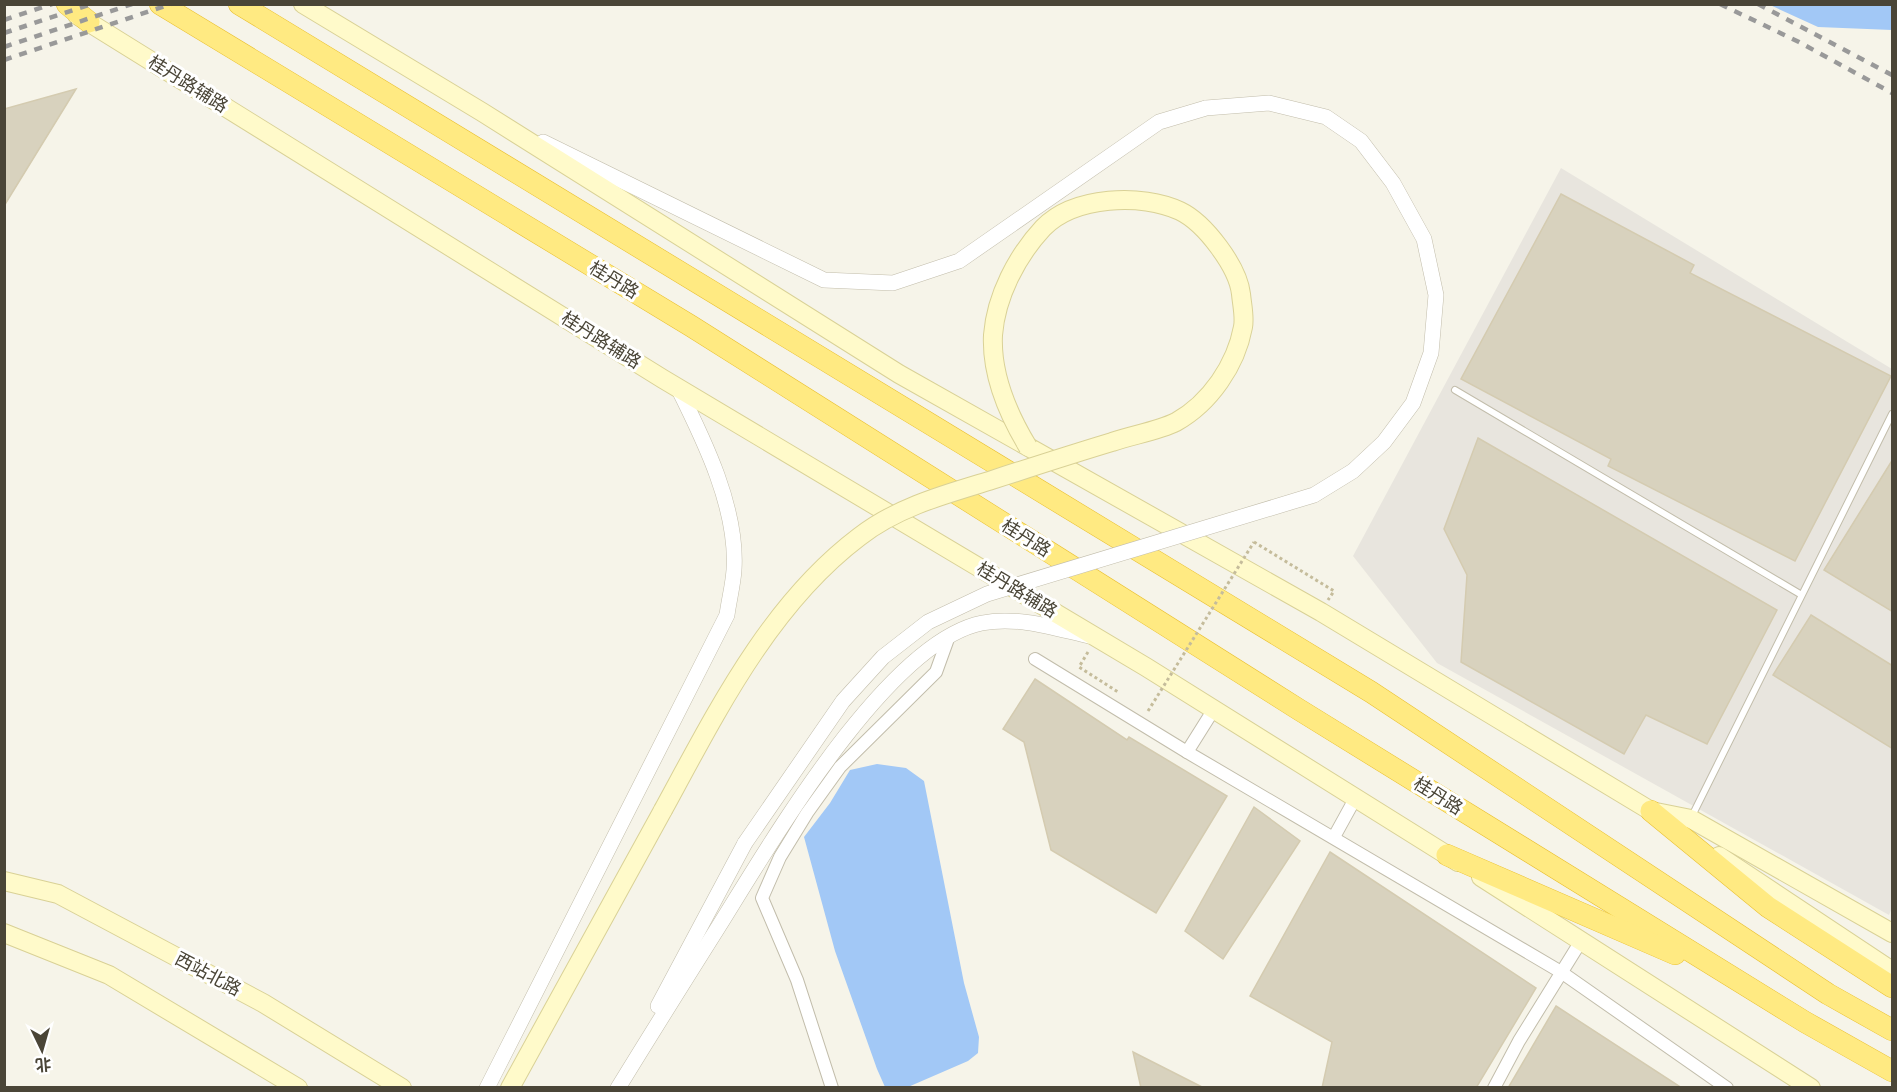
<svg xmlns="http://www.w3.org/2000/svg" width="1897" height="1092" font-family="Overpass,'Noto Sans SC',sans-serif">
<style>
.industrial{fill:#e8e5de}
.water{fill:#a2c8f6}
.building{fill:#d8d2be;stroke:#d4cbb0;stroke-width:1.5}
.lines{fill:none;stroke-linecap:round;stroke-linejoin:round}
.service-casing{stroke:#c2bdab;stroke-width:8}
.minor-casing{stroke:#c2bdab;stroke-width:14}
.tertiary-casing{stroke:#c2bdab;stroke-width:16}
.secondary-casing{stroke:#d9d196;stroke-width:20}
.trunk-casing{stroke:#e9bf30;stroke-width:22}
.path{stroke:#c5bc9b;stroke-width:3;stroke-dasharray:3 3;stroke-linecap:butt}
.service{stroke:#fff;stroke-width:6}
.minor{stroke:#fff;stroke-width:12}
.tertiary{stroke:#fff;stroke-width:15}
.secondary{stroke:#fffaca;stroke-width:18}
.trunk{stroke:#ffea82;stroke-width:21}
.rail{stroke:#999;stroke-width:4.5;stroke-dasharray:8 8;stroke-linecap:butt}
.tertiary-bridge-casing{stroke:#c2bdab;stroke-width:16;stroke-linecap:butt}
.secondary-bridge-casing{stroke:#d9d196;stroke-width:20;stroke-linecap:butt}
.path-bridge{stroke:#c5bc9b;stroke-width:3;stroke-dasharray:3 3;stroke-linecap:butt}
.tertiary-bridge{stroke:#fff;stroke-width:15}
.secondary-bridge{stroke:#fffaca;stroke-width:18}
.labels{text-anchor:middle;stroke-width:6;stroke-linejoin:round;paint-order:stroke}
.street-label{font-size:18px;fill:#4a4537;stroke:#fff}
</style>
<rect width="100%" height="100%" fill="#f6f4e9"/>
<path class="industrial" d="M1561,168L1892,369V908L1889,915L1437,663L1353,556Z"/>
<g class="water">
<path d="M1770,5H1892V30L1818,27Z"/>
<path d="M877,764L906,768L924,781L964,983L979,1037L978,1053L968,1061L908,1087H885L877,1069L835,951L804,837L830,803L850,770Z"/>
</g>
<g class="building">
<path d="M76,89L4,206V109Z"/>
<path d="M1561,194L1694,265L1690,273L1891,376L1795,561L1608,466L1611,459L1461,379Z"/>
<path d="M1478,438L1777,610L1707,744L1646,715L1624,754L1461,662L1467,575L1444,529Z"/>
<path d="M1893,459V612L1824,570Z"/>
<path d="M1811,615L1893,666V749L1773,675Z"/>
<path d="M1035,679L1127,740L1129,737L1227,796L1156,913L1051,850L1024,742L1003,729Z"/>
<path d="M1254,807L1300,841L1223,959L1185,931Z"/>
<path d="M1330,852L1536,988L1476,1088H1322L1332,1042L1250,996Z"/>
<path d="M1556,1006L1682,1088H1508Z"/>
<path d="M1133,1052L1204,1088H1141Z"/>
</g>
<g class="lines">
<defs>
<g id="service">
<path d="M1455,390L1800,594"/>
<path d="M1691,818L1892,414"/>
</g>
<g id="minor">
<path d="M1035,659L1187,752L1561,972L1727,1088"/>
<path d="M1187,752L1214,709"/>
<path d="M1334,837L1356,797"/>
<path d="M832,1088L797,980L762,898L780,857L807,813L840,767L936,672L949,636"/>
<path d="M1494,1088L1519,1041L1581,941"/>
</g>
<g id="tertiary">
<path d="M543,142L824,280L893,283L959,261L1159,122L1206,108"/>
<path d="M658,1006L745,843"/>
<path d="M487,1088L727,615C729,600 733,585 734,570C738,509 704,440 678,388"/>
<path d="M618,1088C651,1034 685,980 719,926C769,846 887,642 982,623C1018,616 1054,628 1089,636"/>
</g>
<g id="secondary">
<path d="M303,4L482,112L899,374L1321,612L1651,811L1691,819L1892,933"/>
<path d="M77,15L663,379L1146,667L1458,862"/>
<path d="M1719,856L1892,971"/>
<path d="M1481,877L1811,1088"/>
<path d="M4,881L58,894L263,1003L402,1088"/>
<path d="M4,933L109,975L298,1088"/>
<path d="M510,1088L663,810"/>
</g>
<g id="trunk">
<path d="M67,4L89,22"/>
<path d="M160,4L691,326L1298,709L1805,1022L1892,1071"/>
<path d="M239,4L1371,692L1828,994L1892,1030"/>
<path d="M1651,811L1768,907L1892,987"/>
<path d="M1447,855L1675,954"/>
</g>
</defs>
<use href="#service" class="service-casing"/>
<use href="#minor" class="minor-casing"/>
<use href="#tertiary" class="tertiary-casing"/>
<use href="#secondary" class="secondary-casing"/>
<use href="#trunk" class="trunk-casing"/>
<g class="path">
<path d="M1254,542L1334,591L1328,600"/>
<path d="M1088,652L1079,667L1118,692"/>
</g>
<use href="#service" class="service"/>
<use href="#minor" class="minor"/>
<use href="#tertiary" class="tertiary"/>
<use href="#secondary" class="secondary"/>
<use href="#trunk" class="trunk"/>
<g class="rail">
<path d="M1720,4L1799,42L1892,93"/>
<path d="M1758,4L1892,75"/>
<path d="M4,20L52,4"/>
<path d="M4,33L92,4"/>
<path d="M4,47L132,4"/>
<path d="M4,60L171,4"/>
</g>
<defs>
<path id="tertiary-bridge" d="M745,843L843,701L883,657L928,622L987,594L1314,495L1353,471L1384,442L1413,403L1431,353L1436,295L1424,239L1393,183L1361,141L1326,117L1269,103L1206,108"/>
<path id="secondary-bridge" d="M663,810C716,713 769,605 859,537C897,507 946,494 992,480C1032,467 1072,454 1112,442C1132,435 1158,431 1176,422C1210,403 1236,365 1243,327C1245,317 1242,305 1241,294C1238,267 1205,223 1180,211C1142,193 1074,196 1043,228C1017,256 996,296 993,335C991,375 1008,414 1028,447"/>
</defs>
<use href="#tertiary-bridge" class="tertiary-bridge-casing"/>
<use href="#secondary-bridge" class="secondary-bridge-casing"/>
<path class="path-bridge" d="M1148,711L1254,542"/>
<use href="#tertiary-bridge" class="tertiary-bridge"/>
<use href="#secondary-bridge" class="secondary-bridge"/>
</g>
<g class="labels">
<g class="street-label">
<text transform="translate(188 84) rotate(32)" y="6">桂丹路辅路</text>
<text transform="translate(614 280) rotate(31)" y="6">桂丹路</text>
<text transform="translate(601 340) rotate(32)" y="6">桂丹路辅路</text>
<text transform="translate(1026 538) rotate(32)" y="6">桂丹路</text>
<text transform="translate(1017 590) rotate(31)" y="6">桂丹路辅路</text>
<text transform="translate(1438 796) rotate(32)" y="6">桂丹路</text>
<text transform="translate(208 974) rotate(28)" y="6">西站北路</text>
</g>
</g>
<rect width="1897" height="1092" fill="none" stroke="#4a4537" stroke-width="12"/>
<g transform="translate(42 1050) rotate(175)" stroke="#ffffff" stroke-width="4.5" paint-order="stroke">
<path d="M0-4.5L10 22L0 15L-10 22Z" fill="#4a4537"/>
<text y="-9" font-size="16" font-weight="bold" text-anchor="middle" fill="#4a4537">北</text>
</g>
</svg>
